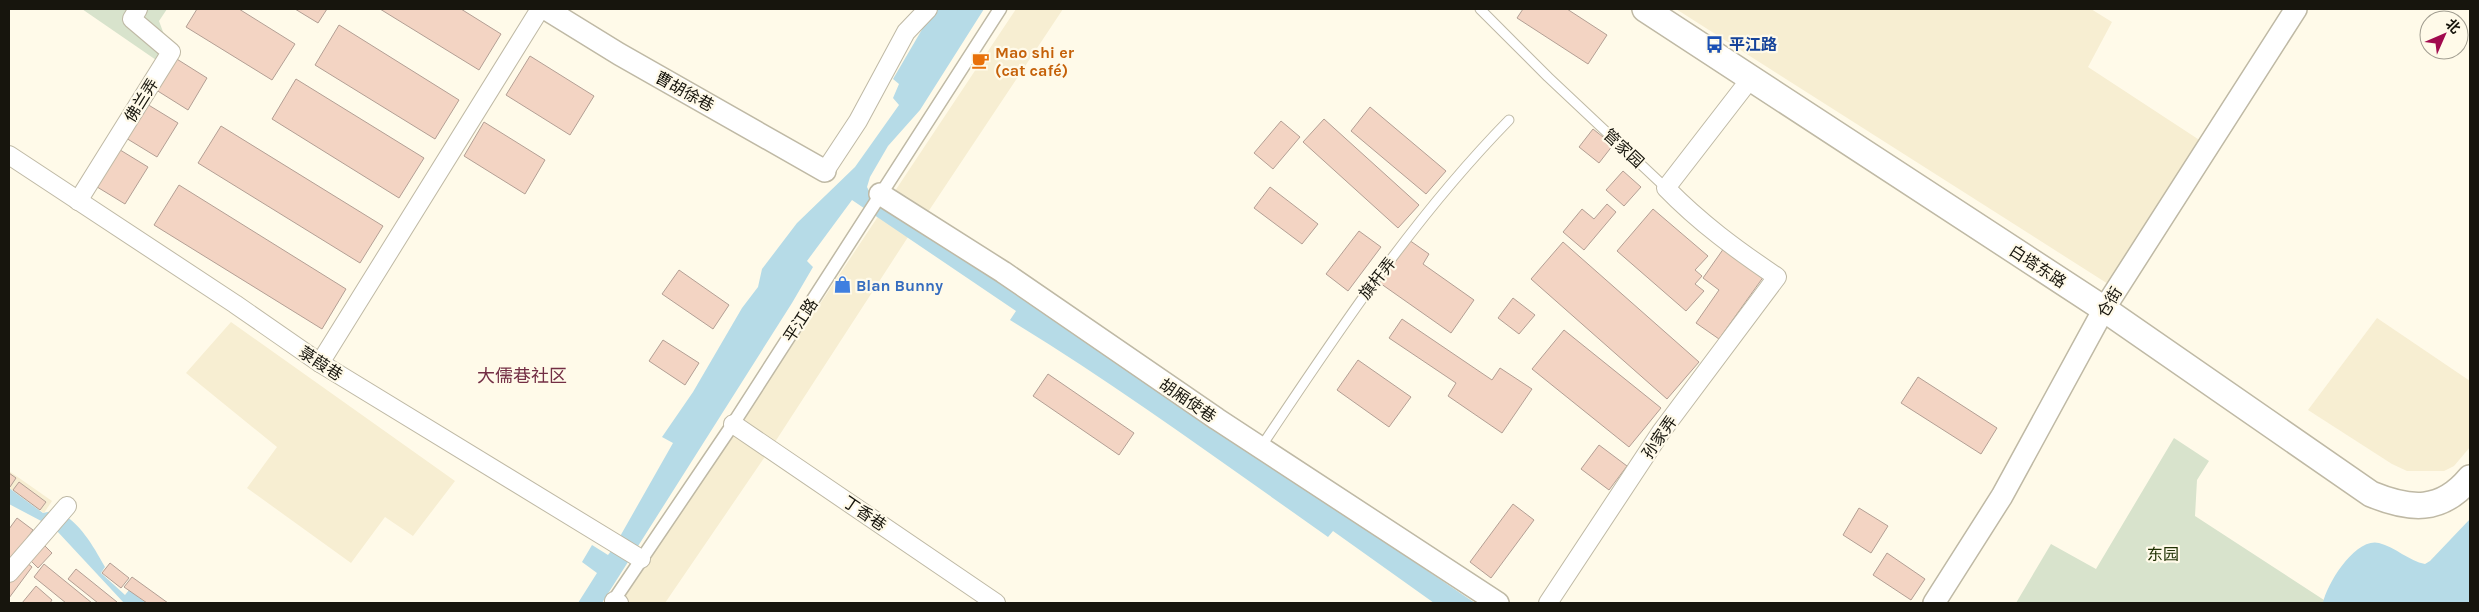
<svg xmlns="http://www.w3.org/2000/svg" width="2479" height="612" font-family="Karla,'Noto Sans SC',sans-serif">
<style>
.built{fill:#f7eed2}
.green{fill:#d8e3cc}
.water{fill:#b6dbe7}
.building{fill:#f3d4c3;stroke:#b39f94}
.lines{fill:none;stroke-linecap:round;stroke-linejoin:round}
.service-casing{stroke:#bfb9a5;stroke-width:11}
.pedestrian-casing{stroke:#bfb9a5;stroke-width:15}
.minor-casing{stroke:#bfb9a5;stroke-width:20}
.tertiary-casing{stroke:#bfb9a5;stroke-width:24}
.secondary-casing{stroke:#bfb9a5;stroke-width:28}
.service{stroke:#fff;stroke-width:9}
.pedestrian{stroke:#fff;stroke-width:12}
.minor{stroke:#fff;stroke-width:18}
.tertiary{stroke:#fff;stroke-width:21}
.secondary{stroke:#fff;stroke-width:25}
.labels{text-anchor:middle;stroke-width:4.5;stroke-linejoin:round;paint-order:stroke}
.transit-label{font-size:16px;font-weight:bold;fill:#164399;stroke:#fffae9;text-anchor:start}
.food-label{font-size:16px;font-weight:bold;fill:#c56008;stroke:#fffae9;text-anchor:start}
.street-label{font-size:16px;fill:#17150d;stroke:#fffae9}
.shop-label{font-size:16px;font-weight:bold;fill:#366cbe;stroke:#fffae9;text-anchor:start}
.park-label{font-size:16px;fill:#213203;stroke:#fffae9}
.neighbourhood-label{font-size:18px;fill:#732e44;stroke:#fffae9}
</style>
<rect width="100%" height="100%" fill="#fffae9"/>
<g class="built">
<path d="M1016,9H1063L924,218L908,237L775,442L665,603H621Z"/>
<path d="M1676,9H2091L2112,22L2088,67L2204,143L2116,289Z"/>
<path d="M2377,318L2470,381V447L2454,466L2444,471H2407L2392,464L2308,410Z"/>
<path d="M231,322L455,481L413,536L385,517L351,563L247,488L277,447L186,373Z"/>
<path d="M9,471L52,501L44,513L9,488Z"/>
</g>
<g class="green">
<path d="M82,9H167L159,21L169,48L159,62Z"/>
<path d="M2174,438L2209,461L2197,480L2195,516L2324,600L2470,583V603H2016L2051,544L2096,569Z"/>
</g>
<g class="water">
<path d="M934,9H984L920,110L888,146L870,177L867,187L870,193L1475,603H1434L1333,531L1328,537C1223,463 1120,387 1010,320L1016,311L852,200L807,261L813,267L792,303L602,603H578L597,573L582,562L592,545L608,555L614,547L673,443L662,437L693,392L742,308L758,287L762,269L797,223L855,167L899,105L893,98L899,84L893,79Z"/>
<path d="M9,488L43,513L57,510C81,524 92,544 105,567L101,573L125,595L129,590L146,603H124L57,531L45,523L9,504Z"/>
<path d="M2470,519V603H2323C2327,583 2356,537 2379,543C2395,547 2409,561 2425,564L2430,561Z"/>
</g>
<g class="building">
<path d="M197,9H239L295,44L272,80L186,27Z"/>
<path d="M295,9H327L318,23Z"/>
<path d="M380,9H461L501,34L479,70Z"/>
<path d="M1523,9H1567L1607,35L1588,64L1517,18Z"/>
<path d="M339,25L459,100L435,139L315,65Z"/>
<path d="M172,56L207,78L188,110L153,88Z"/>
<path d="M530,56L594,96L570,135L506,95Z"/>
<path d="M296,79L424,158L399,198L272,119Z"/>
<path d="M142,101L178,123L157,157L121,135Z"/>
<path d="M1370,107L1446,171L1426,194L1351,131Z"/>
<path d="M1324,119L1419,205L1398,228L1303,142Z"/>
<path d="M1281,121L1300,137L1273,169L1254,153Z"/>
<path d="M484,122L545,160L525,194L464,156Z"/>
<path d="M221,126L383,226L360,263L198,163Z"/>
<path d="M1593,129L1613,145L1599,163L1579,147Z"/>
<path d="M112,145L148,167L125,204L89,182Z"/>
<path d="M1623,171L1641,187L1624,206L1606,190Z"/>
<path d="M179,185L346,289L322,329L154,225Z"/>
<path d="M1270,187L1318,224L1302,244L1254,208Z"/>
<path d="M1607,204L1616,212L1584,250L1563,232L1582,209L1594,219Z"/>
<path d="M1653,209L1708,256L1695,270L1702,276L1695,284L1704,291L1686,311L1617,251Z"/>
<path d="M1359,231L1381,247L1348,291L1326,274Z"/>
<path d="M1409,240L1429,254L1423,264L1474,300L1451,333L1377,281Z"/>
<path d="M1563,242L1699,362L1667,399L1531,279Z"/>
<path d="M1724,248L1764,276L1719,339L1696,323L1719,290L1703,278Z"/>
<path d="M679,270L729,305L713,329L662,294Z"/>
<path d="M1513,298L1535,315L1519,334L1498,318Z"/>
<path d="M1402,319L1492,380L1500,368L1532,389L1502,433L1448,396L1456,383L1389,338Z"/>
<path d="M1564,330L1661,408L1629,447L1532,369Z"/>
<path d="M663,340L699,363L685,385L649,361Z"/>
<path d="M1358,360L1411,397L1389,427L1337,390Z"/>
<path d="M1048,374L1134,433L1119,455L1033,396Z"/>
<path d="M1918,377L1997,428L1981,454L1901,403Z"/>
<path d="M1599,445L1627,466L1609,490L1581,469Z"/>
<path d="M9,473L16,478L10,487H9Z"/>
<path d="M19,482L46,502L40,510L13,490Z"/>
<path d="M1513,504L1534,520L1491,578L1470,562Z"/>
<path d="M1859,508L1888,526L1871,553L1843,535Z"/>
<path d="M17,518L33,530L9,563V529Z"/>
<path d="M43,544L52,553L38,568L28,558Z"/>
<path d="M1887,553L1925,579L1911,600L1873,575Z"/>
<path d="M25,561L32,567L9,598V581Z"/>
<path d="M110,563L129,578L121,588L102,573Z"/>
<path d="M44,564L92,603H66L34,577Z"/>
<path d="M76,569L117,602L116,603H98L68,579Z"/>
<path d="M132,577L168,603H147L124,587Z"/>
<path d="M36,586L52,600L50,603H22Z"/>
</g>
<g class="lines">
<defs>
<g id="service">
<path d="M1480,9L1548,77L1666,188"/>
<path d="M1261,447C1337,333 1413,218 1509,120"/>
</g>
<path id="pedestrian" d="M612,603L733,424L1000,9"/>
<g id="minor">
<path d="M9,155L235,304L320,363L641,559"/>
<path d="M825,171L858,121L906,32L928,9"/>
<path d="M78,201L171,52L132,19L138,9"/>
<path d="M320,363L540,9"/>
<path d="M733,424L996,603"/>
<path d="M9,573L67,506"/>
<path d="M614,601L619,603"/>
<path d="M1548,603L1661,432L1777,277C1737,250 1700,223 1666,188L1751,78"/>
</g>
<g id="tertiary">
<path d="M546,9L619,54L825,171"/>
<path d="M880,194L1003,272L1217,419L1498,603"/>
<path d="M1934,603L2002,496L2104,309L2296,9"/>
</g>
<path id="secondary" d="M1645,9L2104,309L2371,494C2410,510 2441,513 2470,478"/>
</defs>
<use href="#service" class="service-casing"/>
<use href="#pedestrian" class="pedestrian-casing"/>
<use href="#minor" class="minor-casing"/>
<use href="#tertiary" class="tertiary-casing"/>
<use href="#secondary" class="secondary-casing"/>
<use href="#service" class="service"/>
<use href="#pedestrian" class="pedestrian"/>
<use href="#minor" class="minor"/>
<use href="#tertiary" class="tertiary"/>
<use href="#secondary" class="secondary"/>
</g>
<defs>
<symbol id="bus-bare" viewBox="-9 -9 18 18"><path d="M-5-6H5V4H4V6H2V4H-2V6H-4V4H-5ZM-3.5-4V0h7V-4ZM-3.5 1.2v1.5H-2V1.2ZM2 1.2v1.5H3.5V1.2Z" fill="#1a4fb4" stroke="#fffae9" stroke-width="2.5" paint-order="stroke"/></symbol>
<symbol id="cafe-bare" viewBox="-9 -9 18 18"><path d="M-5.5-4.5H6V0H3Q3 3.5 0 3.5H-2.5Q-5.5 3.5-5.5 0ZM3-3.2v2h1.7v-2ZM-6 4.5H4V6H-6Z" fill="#e8710a" stroke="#fffae9" stroke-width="2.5" paint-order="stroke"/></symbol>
<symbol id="shop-bare" viewBox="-9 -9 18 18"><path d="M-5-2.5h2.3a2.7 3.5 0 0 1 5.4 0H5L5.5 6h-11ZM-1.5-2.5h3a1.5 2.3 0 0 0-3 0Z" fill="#3f7fe0" stroke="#fffae9" stroke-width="2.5" paint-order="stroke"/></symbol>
</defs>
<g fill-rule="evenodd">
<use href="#bus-bare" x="1702" y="32" width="25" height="25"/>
<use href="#cafe-bare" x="968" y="48" width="25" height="25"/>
<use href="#shop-bare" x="830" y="272" width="25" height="25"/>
</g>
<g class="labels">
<g class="transit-label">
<text x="1729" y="50">平江路</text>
</g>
<g class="food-label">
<text x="995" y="58">Mao shi er<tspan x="995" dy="18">(cat café)</tspan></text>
</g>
<g class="street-label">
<text transform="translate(685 91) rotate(29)" y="6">曹胡徐巷</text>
<text transform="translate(141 100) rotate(-58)" y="6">佛兰弄</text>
<text transform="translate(1624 148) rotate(43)" y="6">管家园</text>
<text transform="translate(2038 266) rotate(33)" y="6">白塔东路</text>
<text transform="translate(1377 278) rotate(-52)" y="6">旗杆弄</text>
<text transform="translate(2109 302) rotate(-59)" y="6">仓街</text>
<text transform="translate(800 320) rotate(-57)" y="6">平江路</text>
<text transform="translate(321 363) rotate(33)" y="6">菉葭巷</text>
<text transform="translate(1188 400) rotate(34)" y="6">胡厢使巷</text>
<text transform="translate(1659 437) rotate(-55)" y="6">孙家弄</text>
<text transform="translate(865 513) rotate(34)" y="6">丁香巷</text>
</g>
<g class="shop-label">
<text x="856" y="291">Blan Bunny</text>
</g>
<g class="park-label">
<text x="2163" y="560">东园</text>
</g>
<g class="neighbourhood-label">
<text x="522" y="382">大儒巷社区</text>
</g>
</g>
<rect width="2479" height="612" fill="none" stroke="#17150d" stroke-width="20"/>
<g transform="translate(2444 35) rotate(45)"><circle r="24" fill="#fffae9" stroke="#a29e91"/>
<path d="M0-4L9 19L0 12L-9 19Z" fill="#a10a4e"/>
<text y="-8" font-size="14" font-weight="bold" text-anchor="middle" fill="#17150d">北</text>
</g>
</svg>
